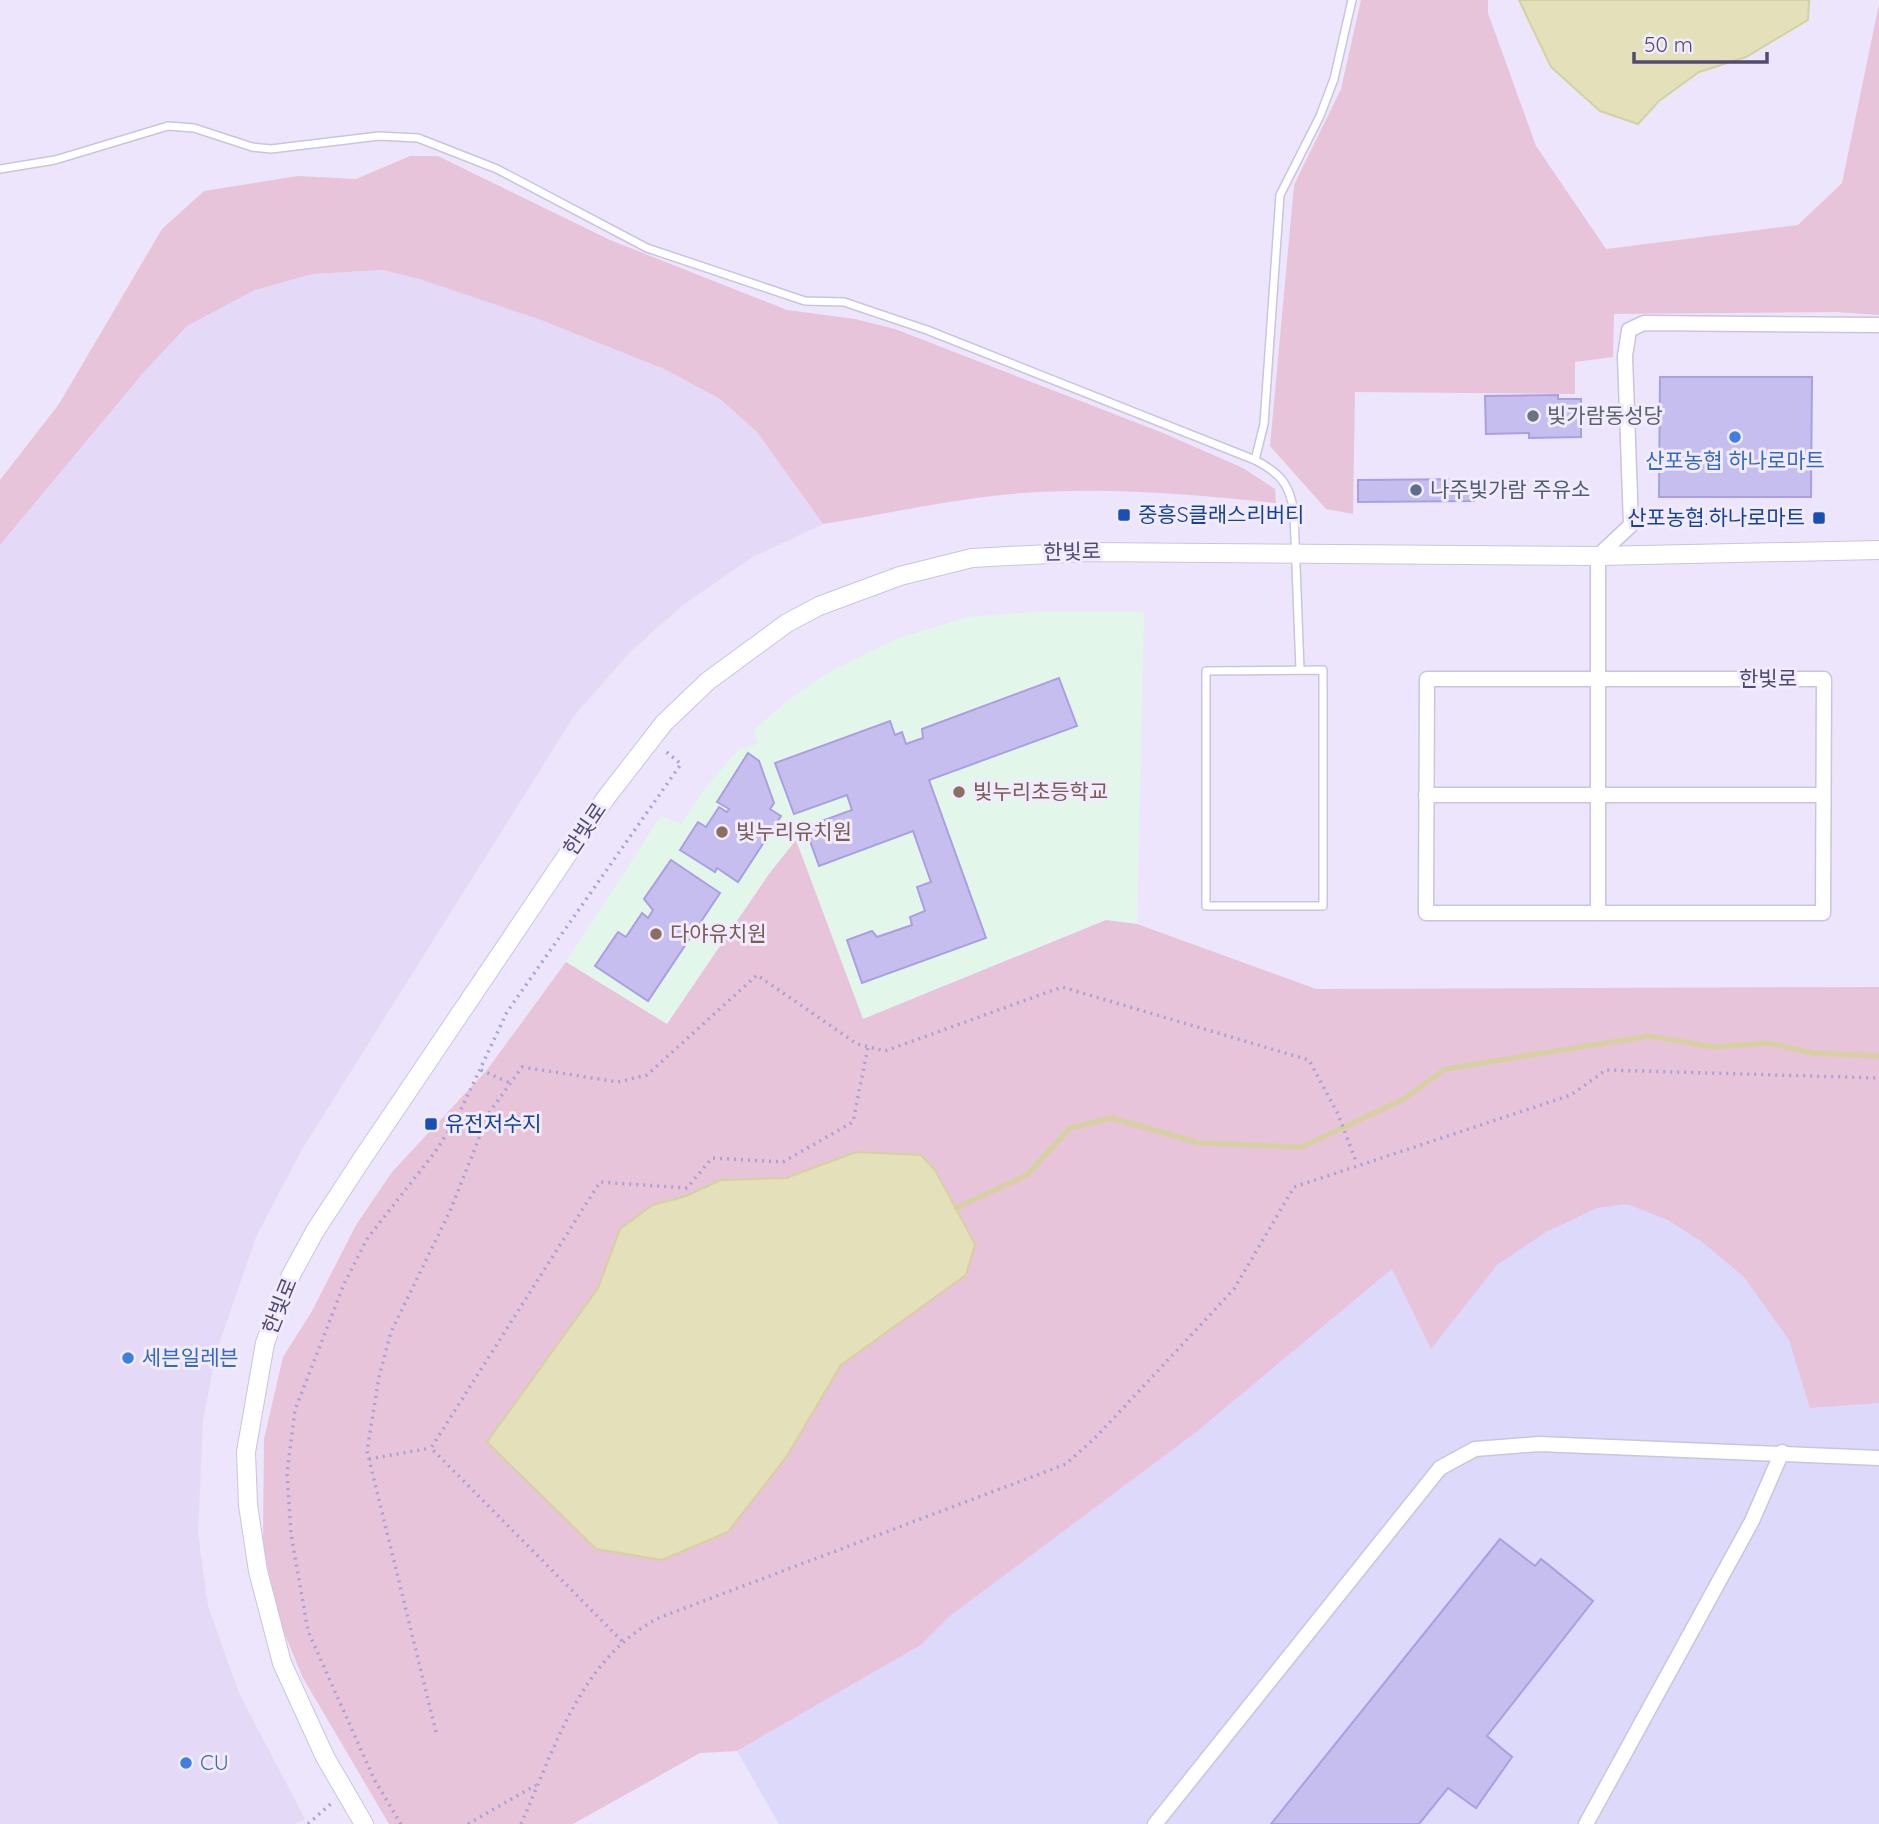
<svg xmlns="http://www.w3.org/2000/svg" width="1879" height="1824" font-family="Quicksand,'Noto Sans KR',sans-serif">
<style>
.residential{fill:#e4daf7}
.commercial{fill:#dcd9fb}
.education{fill:#e2f7ea}
.green{fill:#e8c4da}
.water{fill:#e3e0ba;stroke:#d5d1a1;stroke-width:2}
.lines{fill:none;stroke-linecap:round;stroke-linejoin:round}
.stream{stroke:#d5d1a1;stroke-width:5}
.building{fill:#c6beef;stroke:#aa9fe0;stroke-width:2}
.service-casing{stroke:#cac4e1;stroke-width:10}
.minor-casing{stroke:#cac4e1;stroke-width:17}
.tertiary-casing{stroke:#cac4e1;stroke-width:20}
.path{stroke:#aaa1d4;stroke-width:3.5;stroke-dasharray:2 5;stroke-linecap:butt}
.service{stroke:#fff;stroke-width:7}
.minor{stroke:#fff;stroke-width:14}
.tertiary{stroke:#fff;stroke-width:18}
.worship-dot{fill:#6b7280;stroke:#f2ebfe;stroke-width:2.5}
.shop-dot{fill:#3f7fe0;stroke:#f2ebfe;stroke-width:2.5}
.service-dot{fill:#5c6f8a;stroke:#f2ebfe;stroke-width:2.5}
.transit-dot{fill:#1a4fb4;stroke:#f2ebfe;stroke-width:2.5}
.education-dot{fill:#8d6e63;stroke:#f2ebfe;stroke-width:2.5}
.labels{text-anchor:middle;stroke-width:6;stroke-linejoin:round;paint-order:stroke}
.worship-label{font-size:21px;fill:#5b616d;stroke:#f2ebfe;text-anchor:start}
.shop-label{font-size:21px;fill:#366cbe;stroke:#f2ebfe;text-anchor:start}
.service-label{font-size:21px;fill:#4e5e75;stroke:#f2ebfe;text-anchor:start}
.transit-label{font-size:21px;fill:#164399;stroke:#f2ebfe;text-anchor:start}
.street-label{font-size:21px;fill:#514b72;stroke:#f2ebfe}
.education-label{font-size:21px;fill:#785e54;stroke:#f2ebfe;text-anchor:start}
</style>
<rect width="100%" height="100%" fill="#ede5fb"/>
<path class="residential" d="M383,270L419,279L541,320L664,369L720,399L757,432L823,524L751,558L683,605L631,651L574,716L301,1151L256,1237L216,1353L203,1421L198,1533L208,1606L239,1693L305,1819L295,1824H0V545L144,372L187,326L255,290L313,274Z"/>
<path class="commercial" d="M1879,1116V1824H779L737,1751L921,1645L950,1616L1195,1433L1530,1154Z"/>
<path class="education" d="M1032,612H1144L1137,924L1106,920L863,1019L796,841L769,874L667,1024L566,962L661,816L681,824L703,791L739,749L758,744L754,730L787,701L827,673L896,639L968,617Z"/>
<g class="green">
<path d="M1361,0H1488V13L1536,146L1606,249L1798,225L1842,183L1879,4V315L1836,312L1614,314L1613,357L1575,362V394L1355,392L1353,514L1326,509L1270,446L1294,185L1341,89Z"/>
<path d="M410,156H438L610,240L787,310L855,319L895,329L1163,433L1243,468L1275,489L1276,503C1176,493 1076,484 976,498C925,505 874,516 823,524L757,432L720,399L664,369L541,320L419,279L383,270L313,274L255,290L187,326L144,372L0,545V480L59,404L162,229L204,191L298,176L356,179Z"/>
<path d="M796,840L863,1019L1106,920L1137,924L1316,989L1879,987V1403L1810,1408L1789,1340L1744,1277L1702,1242L1668,1220L1627,1204L1597,1208L1546,1232L1497,1265L1431,1349L1392,1269L1195,1433L950,1616L921,1645L737,1751L700,1753L573,1824H389L303,1678L278,1618L263,1544L264,1439L283,1357L312,1311L356,1225L392,1172L487,1070L566,962L667,1024L769,874Z"/>
</g>
<g class="water">
<path d="M1519,0H1809L1808,20L1746,57L1699,72L1659,101L1638,124L1600,111L1551,67Z"/>
<path d="M856,1152L921,1155L935,1170L975,1244L966,1275L841,1365L787,1456L728,1532L662,1560L596,1549L487,1442L598,1288L620,1229L653,1205L686,1196L721,1180L786,1178Z"/>
</g>
<g class="lines">
<path class="stream" d="M956,1208L1027,1175L1070,1128L1112,1118L1199,1143L1302,1147L1404,1099L1445,1069L1649,1036L1714,1047L1768,1043L1812,1053L1879,1056"/>
</g>
<g class="building">
<path d="M1660,377H1812L1811,497H1659Z"/>
<path d="M1558,395V399H1581V437L1529,438V433L1486,434L1485,396Z"/>
<path d="M1474,479V501L1358,502V480Z"/>
<path d="M1059,678L1077,726L929,780L986,938L862,983L847,940L872,931L877,937L912,925L910,917L925,911L917,887L931,882L913,831L819,866L805,827L852,810L847,795L794,814L775,763L890,721L895,735L902,732L906,744L923,738L922,729Z"/>
<path d="M748,753L759,761L774,803L770,809L781,816L738,882L717,868L715,872L680,850L698,822L706,827L719,807L727,812L729,809L717,802Z"/>
<path d="M671,860L720,893L648,1001L595,966L618,932L626,937L642,913L648,918L653,910L644,899Z"/>
<path d="M1500,1539L1535,1566L1541,1559L1593,1601L1487,1736L1512,1757L1476,1808L1448,1788L1419,1824H1271Z"/>
</g>
<g class="lines">
<defs>
<g id="service">
<path d="M0,169L55,160L168,126L194,128L252,147L271,149L379,136L418,138L497,169L647,248L805,301L844,302L927,330L1255,460C1280,473 1290,484 1294,513L1300,670"/>
<path d="M1255,460L1264,424L1280,195L1320,116L1334,79L1352,0"/>
<path d="M1323,670V906H1206V671Z"/>
</g>
<g id="minor">
<path d="M1427,679H1824L1823,913H1426Z"/>
<path d="M1426,795H1823"/>
<path d="M1598,913V556L1631,525L1625,356L1629,330L1644,323L1879,325"/>
<path d="M1155,1824L1440,1468L1475,1449L1539,1444L1879,1458"/>
<path d="M1586,1824L1752,1521L1782,1452"/>
</g>
<path id="tertiary" d="M364,1824L325,1757L282,1663L258,1571L248,1505L246,1452L265,1343L291,1275L315,1231L362,1159L605,799L664,723L708,681L787,623L819,606L900,576L972,558L1087,552L1598,556L1879,550"/>
</defs>
<use href="#service" class="service-casing"/>
<use href="#minor" class="minor-casing"/>
<use href="#tertiary" class="tertiary-casing"/>
<g class="path">
<path d="M481,1070L510,1083"/>
<path d="M369,1459L431,1448"/>
<path d="M622,1641L431,1448L600,1182L687,1188L712,1158L783,1162L853,1122L868,1047"/>
<path d="M436,1732L367,1451L379,1377L391,1332L450,1211L489,1113L522,1067L618,1082L647,1075L757,975L857,1044L885,1051L1062,987L1309,1060L1338,1114L1357,1164"/>
<path d="M308,1824L333,1802"/>
<path d="M401,1824L374,1779L308,1631L291,1534L287,1473L295,1410L344,1284L367,1239L435,1152L457,1118L507,1012L681,764L663,749"/>
<path d="M468,1824L536,1785"/>
<path d="M521,1824C555,1748 581,1656 661,1617L1066,1464L1097,1436L1234,1289L1294,1187L1571,1095L1606,1070L1879,1078"/>
</g>
<use href="#service" class="service"/>
<use href="#minor" class="minor"/>
<use href="#tertiary" class="tertiary"/>
</g>
<circle class="worship-dot" cx="1533" cy="416" r="7"/>
<g class="shop-dot">
<circle cx="1735" cy="437" r="7"/>
<circle cx="128" cy="1358" r="7"/>
<circle cx="186" cy="1763" r="7"/>
</g>
<circle class="service-dot" cx="1416" cy="490" r="7"/>
<g class="transit-dot">
<rect x="1117" y="508" width="14" height="14" rx="3.5"/>
<rect x="1812" y="511" width="14" height="14" rx="3.5"/>
<rect x="424" y="1117" width="14" height="14" rx="3.5"/>
</g>
<g class="education-dot">
<circle cx="959" cy="792" r="7"/>
<circle cx="722" cy="832" r="7"/>
<circle cx="656" cy="934" r="7"/>
</g>
<g class="labels">
<g class="worship-label">
<text x="1547" y="423">빛가람동성당</text>
</g>
<g class="shop-label">
<text x="1735" y="468" text-anchor="middle">산포농협 하나로마트</text>
<text x="142" y="1365">세븐일레븐</text>
<text x="200" y="1770">CU</text>
</g>
<g class="service-label">
<text x="1430" y="497">나주빛가람 주유소</text>
</g>
<g class="transit-label">
<text x="1138" y="522">중흥S클래스리버티</text>
<text x="1805" y="525" text-anchor="end">산포농협.하나로마트</text>
<text x="445" y="1131">유전저수지</text>
</g>
<g class="street-label">
<text transform="translate(1072 552) rotate(-1)" y="7">한빛로</text>
<text x="1768" y="686">한빛로</text>
<text transform="translate(585 829) rotate(-56)" y="7">한빛로</text>
<text transform="translate(280 1306) rotate(-68)" y="7">한빛로</text>
</g>
<g class="education-label">
<text x="973" y="799">빛누리초등학교</text>
<text x="736" y="839">빛누리유치원</text>
<text x="670" y="941">다야유치원</text>
</g>
</g>
<path d="M1634 52v10h133v-10" fill="none" stroke="#514b72" stroke-width="3.5"/>
<text x="1644" y="52" font-size="21" fill="#514b72" stroke="#f2ebfe" stroke-width="5" paint-order="stroke">50 m</text>
</svg>
